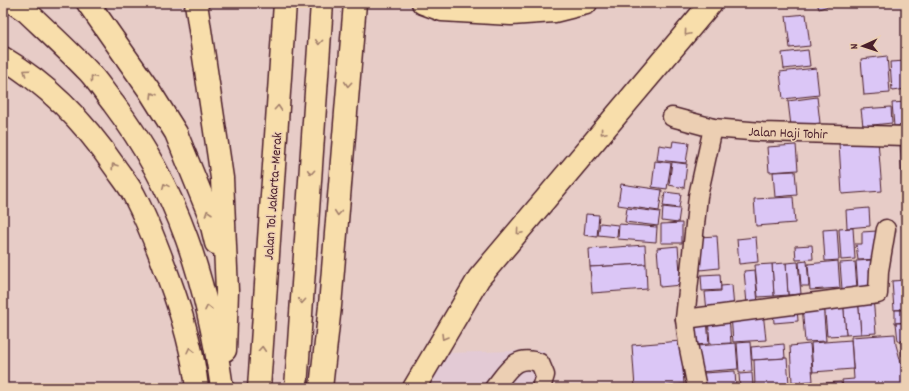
<svg xmlns="http://www.w3.org/2000/svg" width="909" height="391" font-family="Dekko,sans-serif">
<style>
.built{fill:#e3cad5}
.building{fill:#dbc6f6;stroke:#4a1f2b}
.lines{fill:none;stroke-linecap:round;stroke-linejoin:round}
.minor-casing{stroke:#4a1f2b;stroke-width:21}
.highway-casing{stroke:#4a1f2b;stroke-width:25}
.minor{stroke:#eccfb3;stroke-width:18}
.highway{stroke:#f8deab;stroke-width:22}
.oneway{stroke:#a17e6b}
.labels{text-anchor:middle;stroke-width:3;stroke-linejoin:round;paint-order:stroke}
.street-label{font-size:14px;fill:#4a1f2b;stroke:#eccfb3}
</style>
<rect width="100%" height="100%" fill="#e7ccc7"/>
<filter id="ink" filterUnits="userSpaceOnUse"><feTurbulence type="fractalNoise" baseFrequency=".025" numOctaves="2"/><feDisplacementMap in="SourceGraphic" scale="8" xChannelSelector="R" yChannelSelector="G"/><feConvolveMatrix kernelMatrix="1 2 1 2 8 2 1 2 1" color-interpolation-filters="sRGB"/></filter>
<g filter="url(#ink)">
<path class="built" d="M544,350L550,388H429L446,353Z"/>
<g class="building">
<path d="M817,3H831V5L819,9Z"/>
<path d="M806,14L810,46L790,48L786,16Z"/>
<path d="M808,50L810,66L784,69L782,53Z"/>
<path d="M887,56L890,93L864,95L861,59Z"/>
<path d="M906,61V89L892,91L890,62Z"/>
<path d="M816,68L819,95L783,99L780,72Z"/>
<path d="M817,97L820,123L791,126L788,101Z"/>
<path d="M906,102V125L894,126L892,103Z"/>
<path d="M891,107L892,123L863,126L861,109Z"/>
<path d="M878,140L882,191L842,194L839,143Z"/>
<path d="M673,141L689,143L686,163L657,160L659,145L672,147Z"/>
<path d="M906,141V214H904L900,142Z"/>
<path d="M796,145L798,170L769,172L767,147Z"/>
<path d="M655,161L671,163L667,189L652,187Z"/>
<path d="M672,162L687,164L684,188L669,185Z"/>
<path d="M795,171L797,195L775,197L773,172Z"/>
<path d="M621,184L662,190L659,211L618,205Z"/>
<path d="M665,192L681,194L679,208L663,206Z"/>
<path d="M793,197L795,223L756,226L754,199Z"/>
<path d="M663,207L680,209L678,223L662,221Z"/>
<path d="M627,208L660,212L658,226L625,222Z"/>
<path d="M869,208L870,226L847,228L846,210Z"/>
<path d="M586,214L599,215L597,237L584,235Z"/>
<path d="M901,216H906V236H903Z"/>
<path d="M600,223L618,225L617,237L598,235Z"/>
<path d="M682,223V243H661V224Z"/>
<path d="M619,224L657,227L656,242L618,239Z"/>
<path d="M853,228L855,259L841,260L839,229Z"/>
<path d="M837,229L839,260L825,261L823,230Z"/>
<path d="M877,231L879,259L858,260L856,244H862V232Z"/>
<path d="M717,236L719,268L700,270L698,237Z"/>
<path d="M756,237L758,262L739,264L737,239Z"/>
<path d="M645,245L646,264L590,267L589,249Z"/>
<path d="M812,245L813,259L796,260L795,246Z"/>
<path d="M678,246L681,285L660,287L657,248Z"/>
<path d="M872,260L874,289L858,290L856,261Z"/>
<path d="M807,261L809,286H801L799,262Z"/>
<path d="M838,261L840,288L810,290L808,264Z"/>
<path d="M798,262L801,294L788,295L786,263Z"/>
<path d="M855,262L857,288L842,289L840,263Z"/>
<path d="M786,263L788,295L774,296L772,264Z"/>
<path d="M646,264L647,289L592,293L590,267Z"/>
<path d="M772,264L774,296L758,297L755,265Z"/>
<path d="M755,270L758,304H747L744,271Z"/>
<path d="M720,274L721,290L702,291L701,275Z"/>
<path d="M906,280V309L894,310L892,281Z"/>
<path d="M732,285L734,309L707,311L705,292L721,291V286Z"/>
<path d="M873,297L876,333L861,334L858,298Z"/>
<path d="M858,298L861,334L846,335L843,299Z"/>
<path d="M843,299L846,335L827,336L824,301Z"/>
<path d="M823,303L826,341L805,342L802,305Z"/>
<path d="M797,308L798,321L774,323L773,310Z"/>
<path d="M895,310H906V322L895,323Z"/>
<path d="M763,312L766,340L733,342L731,314Z"/>
<path d="M729,316L731,343L710,344L708,318Z"/>
<path d="M707,319L709,344L694,345L692,320Z"/>
<path d="M896,323H906V341H898Z"/>
<path d="M895,334L896,345L906,380V388H843L842,380L854,379L851,337Z"/>
<path d="M851,340L853,369L813,372L811,343Z"/>
<path d="M681,341L684,384L635,388L632,345Z"/>
<path d="M901,341H906V356H902Z"/>
<path d="M750,342L752,371L739,372L737,343Z"/>
<path d="M736,343L738,369L699,372L697,346Z"/>
<path d="M784,344L785,358L752,360L751,347Z"/>
<path d="M810,344L813,381L792,382L790,346Z"/>
<path d="M787,358L789,384L755,386L754,360Z"/>
<path d="M735,371L736,388H705L704,373Z"/>
<path d="M752,373L753,387L740,388L739,374Z"/>
<path d="M841,382L842,388H823V383Z"/>
<path d="M683,385V388H646Z"/>
</g>
<g class="lines">
<defs>
<g id="minor">
<path d="M672,117L713,128L762,132L906,136"/>
<path d="M685,319L878,294L879,271L886,229"/>
<path d="M494,388C508,371 515,353 540,363L545,375L541,388"/>
<path d="M697,388L688,344L685,319L698,196L713,128"/>
</g>
<g id="highway">
<path d="M14,3L26,11C47,31 69,51 89,72C98,82 105,93 113,103C179,190 207,282 222,388"/>
<path d="M88,3L149,90L176,133L209,214L216,243"/>
<path d="M196,3L222,178L227,291L225,350"/>
<path d="M423,3L442,10L511,14L554,11L586,3"/>
<path d="M3,58C49,85 85,123 115,167C121,176 129,185 134,195C148,222 159,251 169,279C182,314 193,351 197,388"/>
<path d="M259,388L285,3"/>
<path d="M296,388L322,3"/>
<path d="M321,388L330,306L355,3"/>
<path d="M414,388L479,278L711,3"/>
</g>
</defs>
<use href="#minor" class="minor-casing"/>
<use href="#highway" class="highway-casing"/>
<use href="#minor" class="minor"/>
<use href="#highway" class="highway"/>
</g>
<defs><path id="oneway-chevron" d="M-2-3.5L2.5 0L-2 3.5" fill="none" stroke-width="1.6" stroke-linecap="round" stroke-linejoin="round"/></defs>
<g class="oneway">
<use href="#oneway-chevron" transform="translate(687 33) rotate(130)"/>
<use href="#oneway-chevron" transform="translate(319 42) rotate(94)"/>
<use href="#oneway-chevron" transform="translate(26 72) rotate(-145)"/>
<use href="#oneway-chevron" transform="translate(93 78) rotate(-128)"/>
<use href="#oneway-chevron" transform="translate(348 84) rotate(95)"/>
<use href="#oneway-chevron" transform="translate(153 95) rotate(-122)"/>
<use href="#oneway-chevron" transform="translate(278 108) rotate(-86)"/>
<use href="#oneway-chevron" transform="translate(603 132) rotate(130)"/>
<use href="#oneway-chevron" transform="translate(114 166) rotate(-124)"/>
<use href="#oneway-chevron" transform="translate(311 172) rotate(94)"/>
<use href="#oneway-chevron" transform="translate(165 186) rotate(-114)"/>
<use href="#oneway-chevron" transform="translate(208 213) rotate(-109)"/>
<use href="#oneway-chevron" transform="translate(338 213) rotate(95)"/>
<use href="#oneway-chevron" transform="translate(519 232) rotate(130)"/>
<use href="#oneway-chevron" transform="translate(302 301) rotate(94)"/>
<use href="#oneway-chevron" transform="translate(208 308) rotate(-102)"/>
<use href="#oneway-chevron" transform="translate(444 337) rotate(121)"/>
<use href="#oneway-chevron" transform="translate(262 349) rotate(-86)"/>
<use href="#oneway-chevron" transform="translate(190 350) rotate(-103)"/>
</g>
</g>
<g class="labels">
<g class="street-label">
<text transform="translate(788 132) rotate(2)" y="5">Jalan Haji Tohir</text>
<text transform="translate(272 196) rotate(-86)" y="5">Jalan Tol Jakarta–Merak</text>
</g>
</g>
<rect width="909" height="391" fill="none" stroke="#eccfb3" stroke-width="16"/>
<rect x="8" y="8" width="893" height="375" fill="none" stroke="#4a1f2b" stroke-width="1.5" filter="url(#ink)"/>
<g transform="translate(863 46) rotate(267)" stroke="#eccfb3" stroke-width="3" paint-order="stroke">
<path d="M0-3L7 15L0 10L-7 15Z" fill="#4a1f2b"/>
<text y="-6" font-size="11" font-weight="bold" text-anchor="middle" fill="#4a1f2b">N</text>
</g>
</svg>
